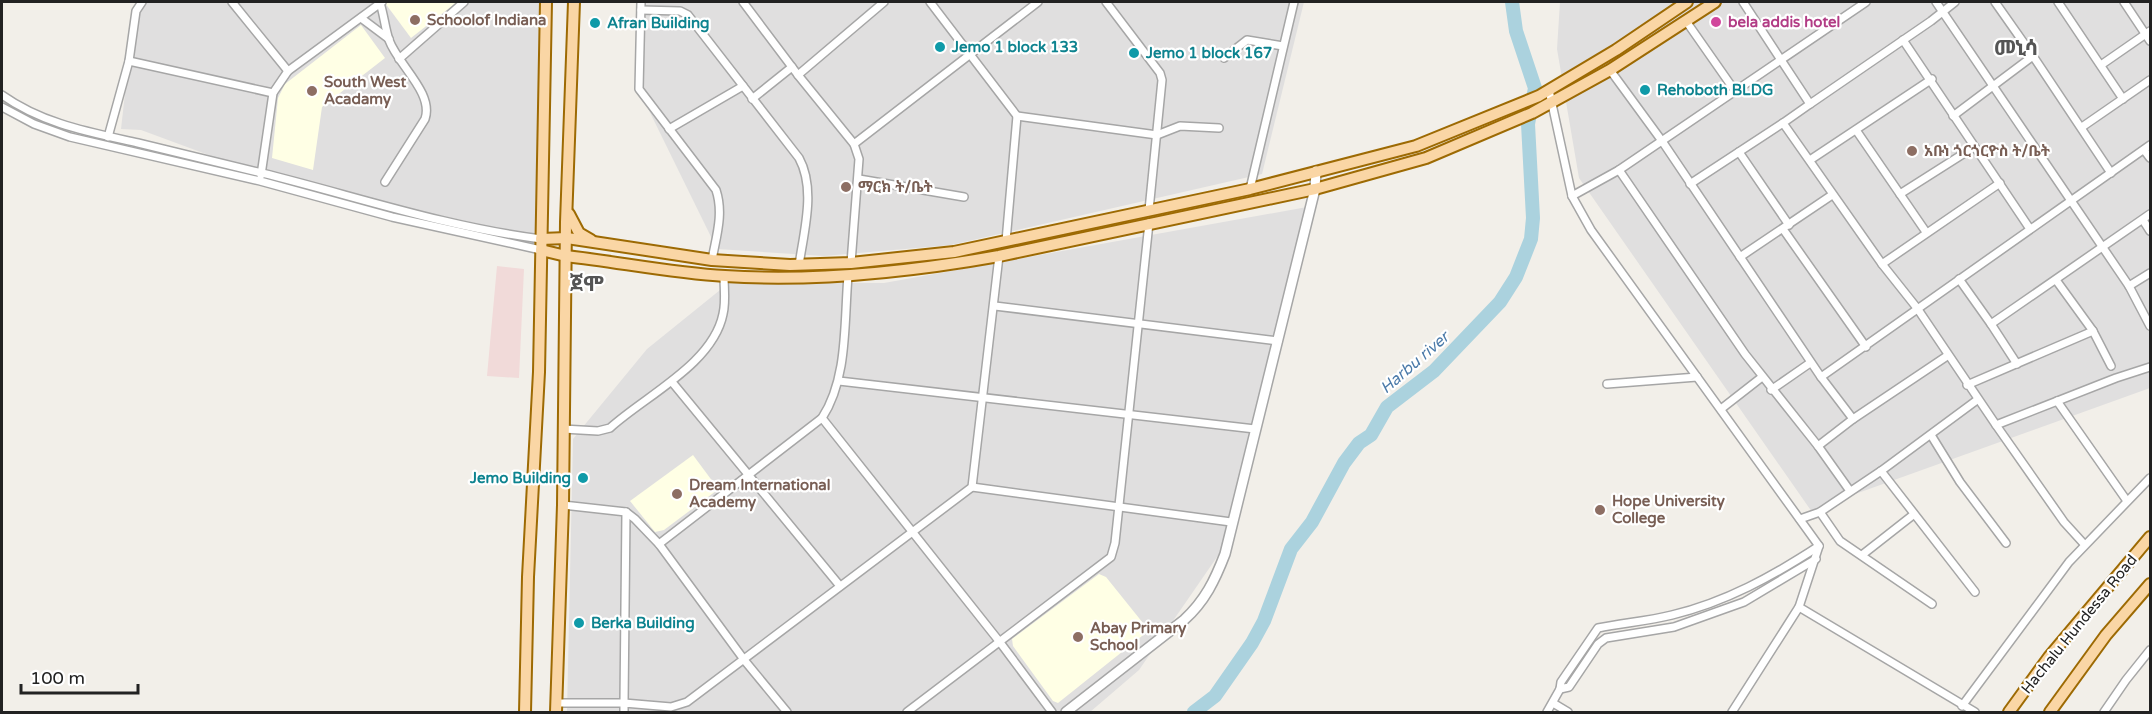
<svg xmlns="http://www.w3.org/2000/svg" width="2152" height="714" font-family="'Varela Round','Noto Sans Ethiopic',sans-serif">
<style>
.residential{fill:#e0dfdf}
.commercial{fill:#f1dad9}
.education{fill:#ffffe5}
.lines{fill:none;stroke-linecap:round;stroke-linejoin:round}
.river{stroke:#abd2de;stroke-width:14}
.minor-casing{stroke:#a6a6a6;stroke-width:10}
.tertiary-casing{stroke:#a6a6a6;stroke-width:12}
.primary-casing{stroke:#9d6a03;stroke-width:14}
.minor{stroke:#fff;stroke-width:7}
.tertiary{stroke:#fff;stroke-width:9}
.primary{stroke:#fad6a5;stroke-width:10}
.education-dot{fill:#8d6e63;stroke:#fff;stroke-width:2}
.hotel-dot{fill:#d1479c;stroke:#fff;stroke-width:2}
.culture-dot{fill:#0f9aa8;stroke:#fff;stroke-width:2}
.labels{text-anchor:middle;stroke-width:4.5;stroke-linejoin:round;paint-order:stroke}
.education-label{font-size:15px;font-weight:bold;fill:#785e54;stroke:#fff;text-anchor:start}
.hotel-label{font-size:15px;font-weight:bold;fill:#b23c85;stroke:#fff;text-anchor:start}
.culture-label{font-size:15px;font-weight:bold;fill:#0d838f;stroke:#fff;text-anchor:start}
.street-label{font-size:15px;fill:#222;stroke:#fff}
.water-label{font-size:16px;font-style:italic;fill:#4b7aa9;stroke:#fff}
.district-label{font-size:21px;font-weight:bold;fill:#555;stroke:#fff}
</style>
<rect width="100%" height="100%" fill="#f2efe9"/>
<g class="residential">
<path d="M139,2H544L540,238L263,175L141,130L121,129L135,5Z"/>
<path d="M641,2H1304L1262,174L951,245L824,256L717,249L636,84Z"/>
<path d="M1560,2H2150V388L1819,507L1812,512L1579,178L1557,49Z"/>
<path d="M1307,207L1226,544L1139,670L1090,712H567L573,439L647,349L730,282L884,283Z"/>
</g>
<path class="commercial" d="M497,266L524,269L519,378L487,376Z"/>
<g class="education">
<path d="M387,2H457L411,38L385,3Z"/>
<path d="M361,25L385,58L322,107L313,170L272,158L278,98L285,84Z"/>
<path d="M693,455L716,486V491L664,530L655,532L630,501Z"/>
<path d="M1099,574L1106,577L1147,628V632L1058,703L1053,701L1013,646L1012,639Z"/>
</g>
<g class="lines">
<path class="river" d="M1194,712L1215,696L1252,643L1264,621L1291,549L1312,522L1344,463L1359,443L1371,435L1387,407L1434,371L1500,302L1516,277L1531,239L1533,218L1528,124L1535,88L1516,31L1512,2"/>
<defs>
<g id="minor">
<path d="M232,2L288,71"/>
<path d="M641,2L639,89L716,190C724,214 716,237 712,260"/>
<path d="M743,2L798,75L854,144L859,159L851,263"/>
<path d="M930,2L1017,116L1006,241"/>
<path d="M1106,2L1160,73L1162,80L1149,210"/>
<path d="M1743,2L1810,104L1783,123L1882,264L1917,308L1996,425L2116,378L2150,367"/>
<path d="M1936,2L2129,286L2150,326"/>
<path d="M1995,2L2033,56"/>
<path d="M2058,2L2123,99"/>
<path d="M2124,2L2150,41"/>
<path d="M380,3C384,15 385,28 389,40C398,65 434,93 425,119L385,182"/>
<path d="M641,10L680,11L688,15L799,158C816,189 804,231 799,265"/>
<path d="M361,18L389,39"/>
<path d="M1686,21L1735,91"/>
<path d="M1903,40L2030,229"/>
<path d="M1224,58L1247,40L1283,46"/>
<path d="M399,59L464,2"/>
<path d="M129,61L273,93"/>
<path d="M2101,65L2150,31"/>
<path d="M1610,70L1662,141L1821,377L2150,145"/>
<path d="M798,75L884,2"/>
<path d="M1549,90L1572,196L1591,230L1819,546L1799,607L1732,712"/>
<path d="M2,95C43,124 89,132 138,143C179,153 220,163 262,173C355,196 446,227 541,239"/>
<path d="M752,99L792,67"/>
<path d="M1810,104L1931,21L1955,2"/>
<path d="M2,107L34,124L70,137L260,181L392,217L541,250"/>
<path d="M1017,116L1157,135L1180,126L1219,128"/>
<path d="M1953,116L2033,56L2111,173"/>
<path d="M2082,127L2150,80"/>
<path d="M669,129L743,86"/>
<path d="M1856,130L1926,232"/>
<path d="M108,137L129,61L136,11L142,2"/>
<path d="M854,144L1038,2"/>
<path d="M2144,150L2150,158"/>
<path d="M1739,152L1789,225"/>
<path d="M1810,160L1932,79"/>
<path d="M1619,170L1745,354L1818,446L1850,491"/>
<path d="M261,175L273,93L288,71L382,2"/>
<path d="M859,179L964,197"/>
<path d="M1690,184L1783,123"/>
<path d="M1250,189L1294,2"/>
<path d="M1900,194L1974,147"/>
<path d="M1572,196L1619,170L1866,2"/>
<path d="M2143,220L2150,231"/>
<path d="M1783,229L1866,347"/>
<path d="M1740,257L1832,195"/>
<path d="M1882,264L2000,183"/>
<path d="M1959,279L1991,324L2150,214"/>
<path d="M2056,280L2093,331L2111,366"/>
<path d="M2129,286L2150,273"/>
<path d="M995,306L1278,341"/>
<path d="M1991,324L2017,364"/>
<path d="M1821,377L1853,419L1947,356"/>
<path d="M839,381L1255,429"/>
<path d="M672,382L840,586"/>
<path d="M1607,384L1697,377"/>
<path d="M1967,385L2093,331"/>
<path d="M1771,390L1810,363"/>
<path d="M2057,401L2127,501"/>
<path d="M1721,409L1762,377"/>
<path d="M822,418L999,641L1052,712"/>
<path d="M1996,425L2064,522L2084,544"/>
<path d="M563,429L598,431L610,428C645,396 713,364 723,314C726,302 724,289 724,276"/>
<path d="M1931,435L1960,482L2006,543"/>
<path d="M1818,446L1853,419"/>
<path d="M1881,471L1975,592"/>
<path d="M972,487L1231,522"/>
<path d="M563,505L626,512L635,519L659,544L745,661L787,712"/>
<path d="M1820,512L1840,541L1932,604"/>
<path d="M1800,519L1820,512L1881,471L1977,400"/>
<path d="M659,544L822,418C848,378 844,323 848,276"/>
<path d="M1862,555L1913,515"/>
<path d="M1799,607L1975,712"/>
<path d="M1560,689L1569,687L1598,644L1606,638L1674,627L1744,602L1816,559"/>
<path d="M556,703H624L626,512"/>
<path d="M1553,703L1568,712"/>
<path d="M1962,706L2069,562L2150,478"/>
<path d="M624,712V703L671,707L687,702L972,487L999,256"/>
<path d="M907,712L1111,557L1115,543L1149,223"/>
<path d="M1547,712L1560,689L1561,682L1598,628C1623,623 1648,621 1672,615C1726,602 1773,576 1819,546"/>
<path d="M2104,712L2126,680L2150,650"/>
</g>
<path id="tertiary" d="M1066,712L1184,620C1205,601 1215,580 1225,554L1315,189L1316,171"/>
<g id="primary">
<path d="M569,214L579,233L591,240"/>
<path d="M541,239L567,238L712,260L790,265L851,263L954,252L1250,189L1416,146L1539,96L1616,50L1687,2"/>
<path d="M541,250L566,256C619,262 672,273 725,276C817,282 909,272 999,256L1315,189L1426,158L1532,113L1610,70L1715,2"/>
<path d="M525,712L528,577L539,372L546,2"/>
<path d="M556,712L563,505L566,222L574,2"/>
<path d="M2009,712L2049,657L2150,537"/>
<path d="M2050,712L2106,635L2150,584"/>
</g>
</defs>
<use href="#minor" class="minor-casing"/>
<use href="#tertiary" class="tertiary-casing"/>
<use href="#primary" class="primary-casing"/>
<use href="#minor" class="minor"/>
<use href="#tertiary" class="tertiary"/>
<use href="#primary" class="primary"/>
</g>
<g class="education-dot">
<circle cx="415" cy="20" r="6"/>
<circle cx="312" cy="91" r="6"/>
<circle cx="1912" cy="151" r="6"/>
<circle cx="846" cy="187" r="6"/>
<circle cx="677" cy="494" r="6"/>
<circle cx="1600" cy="510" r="6"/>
<circle cx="1078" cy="637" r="6"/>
</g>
<circle class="hotel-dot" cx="1716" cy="22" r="6"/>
<g class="culture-dot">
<circle cx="595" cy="23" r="6"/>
<circle cx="940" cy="47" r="6"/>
<circle cx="1134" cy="53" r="6"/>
<circle cx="1645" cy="90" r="6"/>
<circle cx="583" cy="478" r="6"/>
<circle cx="579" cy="623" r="6"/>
</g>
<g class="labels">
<g class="education-label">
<text x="427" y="25">Schoolof Indiana</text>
<text x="324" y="87">South West<tspan x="324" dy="17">Acadamy</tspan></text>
<text x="1924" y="156">አቡነ ጎርጎርዮስ ት/ቤት</text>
<text x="858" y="192">ማርክ ት/ቤት</text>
<text x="689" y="490">Dream International<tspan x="689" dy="17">Academy</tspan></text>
<text x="1612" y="506">Hope University<tspan x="1612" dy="17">College</tspan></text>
<text x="1090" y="633">Abay Primary<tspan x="1090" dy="17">School</tspan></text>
</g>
<g class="hotel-label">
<text x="1728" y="27">bela addis hotel</text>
</g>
<g class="culture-label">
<text x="607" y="28">Afran Building</text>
<text x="952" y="52">Jemo 1 block 133</text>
<text x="1146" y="58">Jemo 1 block 167</text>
<text x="1657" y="95">Rehoboth BLDG</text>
<text x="571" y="483" text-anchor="end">Jemo Building</text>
<text x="591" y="628">Berka Building</text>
</g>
<g class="street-label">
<text transform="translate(2079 624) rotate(-51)" y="5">Hachalu Hundessa Road</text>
</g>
<g class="water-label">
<text transform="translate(1414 362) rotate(-41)" y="6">Harbu river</text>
</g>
<g class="district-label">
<text x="2016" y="55">መኒሳ</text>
<text x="587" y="291">ጀሞ</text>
</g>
</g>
<rect width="2152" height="714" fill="none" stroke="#222222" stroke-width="6"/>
<path d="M21 684v9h117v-9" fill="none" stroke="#222222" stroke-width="3"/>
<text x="30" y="684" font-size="18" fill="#222222" stroke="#ffffff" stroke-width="4.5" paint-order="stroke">100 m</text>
</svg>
